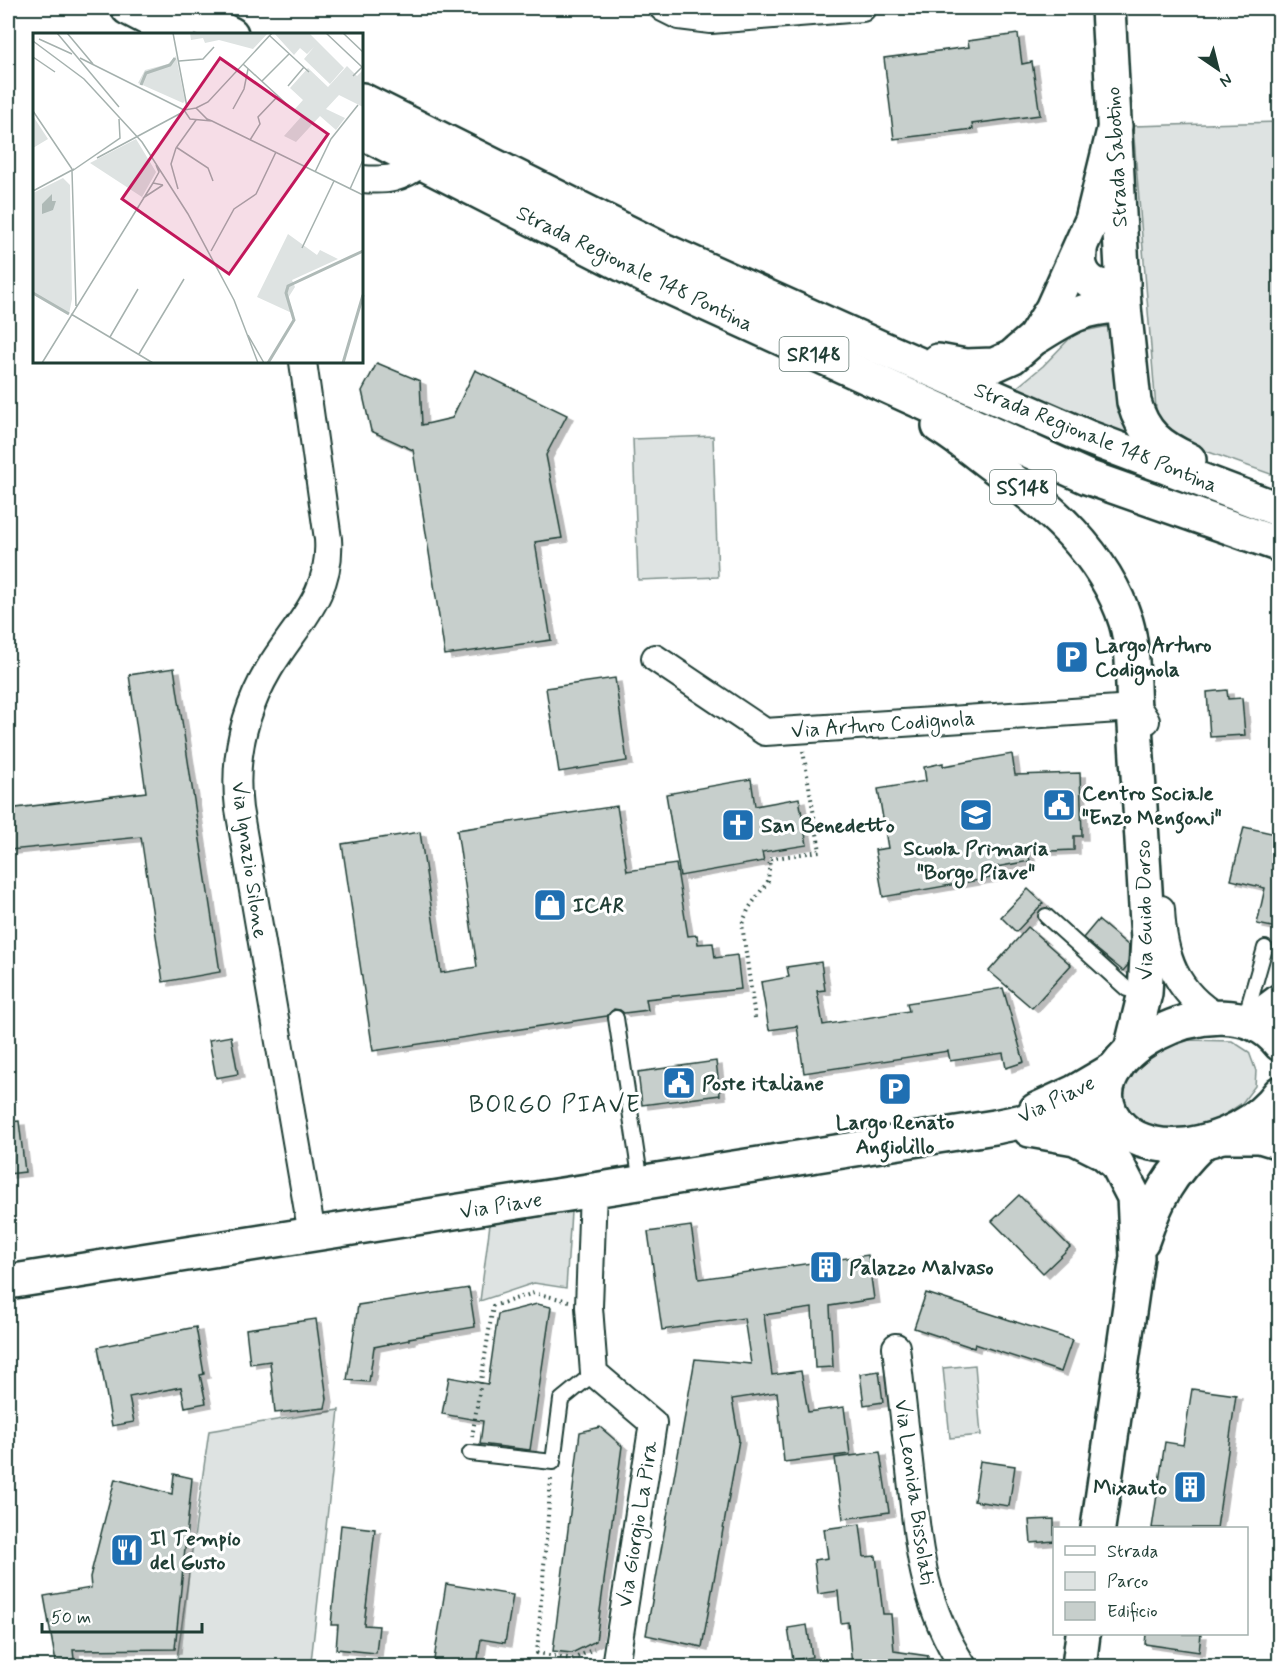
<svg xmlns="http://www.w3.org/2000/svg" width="1287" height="1674" font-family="Mynerve,sans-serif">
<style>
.green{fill:#dee3e2;stroke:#7e908b;stroke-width:1.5}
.building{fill:#c7cfcc;stroke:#1f3d34;stroke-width:1.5;filter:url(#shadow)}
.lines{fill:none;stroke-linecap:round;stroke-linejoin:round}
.lane-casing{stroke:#1f3d34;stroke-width:18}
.street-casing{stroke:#1f3d34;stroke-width:30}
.secondary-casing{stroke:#1f3d34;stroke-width:38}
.primary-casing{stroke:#1f3d34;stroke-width:38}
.highway-casing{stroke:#1f3d34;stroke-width:38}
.path{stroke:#1f3d34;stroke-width:4;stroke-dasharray:1.5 4.5;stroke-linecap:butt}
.lane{stroke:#fff;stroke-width:14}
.street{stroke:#fff;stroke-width:26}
.secondary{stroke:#fff;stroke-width:33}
.primary{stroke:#fff;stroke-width:33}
.highway{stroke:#fff;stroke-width:33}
.labels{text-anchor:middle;stroke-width:6;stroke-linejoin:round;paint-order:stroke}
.shield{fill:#fff;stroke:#627771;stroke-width:1.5}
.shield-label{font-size:20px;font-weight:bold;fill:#1f3d34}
.street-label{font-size:21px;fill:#1f3d34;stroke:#fff}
.poi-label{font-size:21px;font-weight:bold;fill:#1f3d34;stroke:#fff;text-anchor:start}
.quarter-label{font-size:24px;letter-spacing:1.5px;fill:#1f3d34;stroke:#fff}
.inset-river{fill:none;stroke:#afbab7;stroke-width:3}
.inset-road{fill:none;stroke:#a5b1ae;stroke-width:1.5}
.view{fill:#c2185b;fill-opacity:0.15;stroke:#c2185b;stroke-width:3}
.inset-edge{fill:none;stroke:#1f3d34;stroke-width:3}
</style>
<defs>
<filter id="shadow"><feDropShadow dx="6" dy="4" stdDeviation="0" flood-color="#0004"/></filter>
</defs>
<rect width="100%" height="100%" fill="#fff"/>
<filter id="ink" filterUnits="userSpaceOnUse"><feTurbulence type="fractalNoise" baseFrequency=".0167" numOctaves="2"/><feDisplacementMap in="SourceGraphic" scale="12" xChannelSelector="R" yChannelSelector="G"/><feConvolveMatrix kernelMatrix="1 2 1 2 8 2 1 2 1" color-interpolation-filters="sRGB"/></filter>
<g filter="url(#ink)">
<g class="green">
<path d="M1279,122V477L1189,445L1164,433L1156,409L1133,126Z"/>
<path d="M1104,327H1120L1125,422L1130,436L1015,389L1043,366L1071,337L1079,332Z"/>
<path d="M713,436L718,577L638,580L633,439Z"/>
<path d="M1189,1040L1232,1041L1249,1052L1256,1071L1255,1086L1242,1103L1218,1119L1188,1131L1155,1133L1126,1119L1119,1079L1169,1044Z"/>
<path d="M571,1212L566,1288L534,1283L480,1301L490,1224Z"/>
<path d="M975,1365L981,1435L950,1438L943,1368Z"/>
<path d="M339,1410L311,1662L338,1666H176L209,1431Z"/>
</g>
<g class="building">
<path d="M1018,34L1022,64L1032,62L1040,115L972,124L973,129L894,139L884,58L969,47L968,41Z"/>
<path d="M377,363L420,381L422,425L452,418L475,370L567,415L546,455L562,538L535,542L551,640L445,655L413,450L371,431L362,391Z"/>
<path d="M174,668L220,972L163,982L141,837L10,850L8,809L146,792L129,675Z"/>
<path d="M615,678L627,761L559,772L546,688Z"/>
<path d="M1227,690L1228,699L1242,698L1245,735L1210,737L1207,692Z"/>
<path d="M1012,754L1015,775L1080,773L1082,836H1074V850L1028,852L1030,861L990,868L991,878L883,897L875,850L888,848L878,789L926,781L924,767L943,763V766Z"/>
<path d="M751,779L755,806L799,798L807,845L762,852L764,861L680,876L666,794Z"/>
<path d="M617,806L627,871L676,864L688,936L697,935L698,944L713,943L715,958L737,955L741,989L646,999L648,1010L624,1013L620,1010L614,1009L607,1016L373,1051L342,844L420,832L441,973L477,967L457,830Z"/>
<path d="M1244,827L1280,835V918L1277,928L1257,924L1265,888L1231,880Z"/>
<path d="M1028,889L1043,903L1016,932L1001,917Z"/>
<path d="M1098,920L1129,946L1128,965L1123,971L1083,938Z"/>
<path d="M1028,927L1071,965L1032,1008L989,971Z"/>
<path d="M821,962L825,990L817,991L823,1025L909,1011L907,1003L1003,988L1024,1062L1006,1068L1003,1053L950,1061L948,1051L804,1073L797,1026L769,1030L761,982L789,977L787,967Z"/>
<path d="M231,1036L238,1074L216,1078L209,1040Z"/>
<path d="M716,1061L720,1095L642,1105L638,1072Z"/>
<path d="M19,1121L25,1172L8,1174V1122Z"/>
<path d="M1019,1195L1070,1247L1043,1273L992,1221Z"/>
<path d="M691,1226L699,1279L868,1255L874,1299L830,1306L833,1367L815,1368L812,1308L764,1315L772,1375L801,1371L808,1412L844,1407L850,1454L784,1462L777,1392L732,1399L739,1440L702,1647L646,1635L695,1359L751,1364L744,1318L662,1330L648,1232Z"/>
<path d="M469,1288L475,1327L409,1338V1340L374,1347L369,1382L347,1380L358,1305Z"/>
<path d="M926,1293L1072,1340L1061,1372L975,1344L974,1348L914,1328Z"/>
<path d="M537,1304L551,1307L530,1450L480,1444L483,1421L442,1414L449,1377L488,1384L498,1314Z"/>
<path d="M316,1319L327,1399L325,1408L275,1413L270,1361L250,1364L246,1329Z"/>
<path d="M196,1327L204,1374L200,1375L206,1403L185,1407L181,1387L129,1397L134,1422L112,1426L98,1347Z"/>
<path d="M879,1371L883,1402L864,1405L860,1374Z"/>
<path d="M1192,1389L1236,1395L1217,1528H1152L1165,1442L1183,1445Z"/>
<path d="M600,1427L622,1446L596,1641L572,1653L553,1651L580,1432Z"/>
<path d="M880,1452L889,1512L843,1519L835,1458Z"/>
<path d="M980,1461L1015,1466L1009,1506L974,1501Z"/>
<path d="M174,1474L192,1478L175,1649L73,1650L74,1659L56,1663L44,1596L91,1588L90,1577L115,1479L172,1494Z"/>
<path d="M1054,1519V1541L1031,1543L1029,1520Z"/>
<path d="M860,1524L864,1557L876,1556L883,1614H891L894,1651L928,1656L927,1666H852L848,1622L841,1623L838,1591L818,1594L814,1560L828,1558L824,1529Z"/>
<path d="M341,1525L375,1529L364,1625L379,1626L376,1653L336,1649L338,1625H331Z"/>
<path d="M446,1584L513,1595L505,1643L481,1639L477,1666H433Z"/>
<path d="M807,1625L812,1657L793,1660L788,1628Z"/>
<path d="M1146,1634H1201L1199,1652L1145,1644Z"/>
</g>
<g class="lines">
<defs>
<g id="lane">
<path d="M1046,916L1127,989L1145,993"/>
<path d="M1246,1015L1265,948"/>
<path d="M616,1018L641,1183"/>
<path d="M470,1453L553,1462L561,1400L594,1373"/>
</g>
<g id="street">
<path d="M663,8L679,16L711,20L862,8"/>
<path d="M362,179C387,181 401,179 422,163"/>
<path d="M303,362L328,539C332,596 295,625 269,669C243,713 233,759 239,809L312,1234"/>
<path d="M655,658L765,732L1134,708L1141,713L1146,721"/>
<path d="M1161,909C1163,956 1176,993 1218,1017"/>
<path d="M593,1190L589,1307L594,1373L653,1423L615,1666"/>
<path d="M896,1347C901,1391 906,1435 911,1479C919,1551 923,1604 963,1666"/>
</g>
<g id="secondary">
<path d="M1108,8L1124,307"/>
<path d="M1036,1110L1075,1092L1116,1068"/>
<path d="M1030,1130L1075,1138L1103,1152L1117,1164L1134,1197L1137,1257L1098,1528"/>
<path d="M1225,1136H1260L1280,1142"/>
<path d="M1142,1241C1157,1197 1169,1175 1203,1142"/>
<path d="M8,1282L995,1127C1039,1118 1070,1109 1115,1121"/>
<path d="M1079,1666L1083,1634"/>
</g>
<g id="primary">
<path d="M1245,1019L1264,1013L1280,1001"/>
<path d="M1280,1044C1226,971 1054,1063 1122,1128C1138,1144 1164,1147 1186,1145C1222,1140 1258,1123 1280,1093"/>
<path d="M1131,1050L1145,993L1148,939L1134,708"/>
</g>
<g id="highway">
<path d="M128,8L178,34"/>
<path d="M178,8L231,34"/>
<path d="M362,100L663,250L879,347L1087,437L1280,510"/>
<path d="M362,132L645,276L1087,477L1280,545"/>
<path d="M1080,250C1080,255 1079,261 1080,265C1085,286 1107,292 1123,282"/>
<path d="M1038,336C1068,317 1087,305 1124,307L1134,402C1143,434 1160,447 1189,460"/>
<path d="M938,361L965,366L994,365L1012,357L1034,338L1052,309L1092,220L1115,126"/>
<path d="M939,426C957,437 974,451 991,464C1047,505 1104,552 1126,622C1134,649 1132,680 1134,708"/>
</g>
</defs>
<use href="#lane" class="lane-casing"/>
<use href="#street" class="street-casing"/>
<use href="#secondary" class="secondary-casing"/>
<use href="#primary" class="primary-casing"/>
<use href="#highway" class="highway-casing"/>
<g class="path">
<path d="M755,1018L742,924L749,908L768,881L770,859L820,851L803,751"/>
<path d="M472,1437L493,1306L534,1293L569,1301"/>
<path d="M551,1479L537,1653L573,1659L594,1649"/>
</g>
<use href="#lane" class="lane"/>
<use href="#street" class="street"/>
<use href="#secondary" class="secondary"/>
<use href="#primary" class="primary"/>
<use href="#highway" class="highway"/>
</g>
</g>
<defs>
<symbol id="parking-square" viewBox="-11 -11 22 22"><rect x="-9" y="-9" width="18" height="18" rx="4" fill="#1f6fb2" stroke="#fff"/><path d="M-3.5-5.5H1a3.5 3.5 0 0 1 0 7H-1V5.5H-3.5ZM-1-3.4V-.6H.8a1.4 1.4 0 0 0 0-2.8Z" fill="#fff"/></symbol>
<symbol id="civic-square" viewBox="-11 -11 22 22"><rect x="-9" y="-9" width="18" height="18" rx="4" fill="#1f6fb2" stroke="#fff"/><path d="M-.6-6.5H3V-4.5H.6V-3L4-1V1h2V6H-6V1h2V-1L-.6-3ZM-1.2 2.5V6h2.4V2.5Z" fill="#fff"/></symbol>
<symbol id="school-square" viewBox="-11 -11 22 22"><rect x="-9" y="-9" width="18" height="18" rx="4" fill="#1f6fb2" stroke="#fff"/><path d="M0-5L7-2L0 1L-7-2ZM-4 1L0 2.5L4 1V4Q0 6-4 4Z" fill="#fff"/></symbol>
<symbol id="church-square" viewBox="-11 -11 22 22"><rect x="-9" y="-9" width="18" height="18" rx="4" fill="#1f6fb2" stroke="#fff"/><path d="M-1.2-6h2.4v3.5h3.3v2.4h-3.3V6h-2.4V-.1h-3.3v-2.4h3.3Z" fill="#fff"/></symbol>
<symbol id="shop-square" viewBox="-11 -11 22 22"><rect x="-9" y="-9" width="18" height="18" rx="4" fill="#1f6fb2" stroke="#fff"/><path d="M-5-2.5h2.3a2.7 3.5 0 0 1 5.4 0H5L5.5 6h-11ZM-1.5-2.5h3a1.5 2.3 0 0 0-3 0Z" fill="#fff"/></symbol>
<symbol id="building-square" viewBox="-11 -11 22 22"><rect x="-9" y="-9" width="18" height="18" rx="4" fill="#1f6fb2" stroke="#fff"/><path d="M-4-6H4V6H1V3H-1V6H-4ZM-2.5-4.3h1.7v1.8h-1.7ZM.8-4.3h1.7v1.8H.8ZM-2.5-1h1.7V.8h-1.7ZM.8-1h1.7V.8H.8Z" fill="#fff"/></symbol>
<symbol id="restaurant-square" viewBox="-11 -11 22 22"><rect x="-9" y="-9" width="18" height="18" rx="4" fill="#1f6fb2" stroke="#fff"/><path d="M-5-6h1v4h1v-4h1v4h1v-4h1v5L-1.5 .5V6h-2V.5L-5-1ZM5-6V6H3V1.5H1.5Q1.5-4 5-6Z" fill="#fff"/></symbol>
</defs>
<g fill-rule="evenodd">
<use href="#parking-square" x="1053" y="638" width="38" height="38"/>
<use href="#civic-square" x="1040" y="786" width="38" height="38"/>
<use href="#school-square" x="957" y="796" width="38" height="38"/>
<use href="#church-square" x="719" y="806" width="38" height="38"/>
<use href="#shop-square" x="531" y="886" width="38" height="38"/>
<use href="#civic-square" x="660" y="1064" width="38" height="38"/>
<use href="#parking-square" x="876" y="1070" width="38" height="38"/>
<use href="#building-square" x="807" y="1248" width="38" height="38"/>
<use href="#building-square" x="1171" y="1468" width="38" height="38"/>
<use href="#restaurant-square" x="108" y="1531" width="38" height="38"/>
</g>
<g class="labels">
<g class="shield">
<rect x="779.5" y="337" width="69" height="34" rx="4.5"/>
<rect x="990" y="470" width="66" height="34" rx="4.5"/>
</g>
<g class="shield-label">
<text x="814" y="361">SR148</text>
<text x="1023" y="494">SS148</text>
</g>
<g class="street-label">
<text transform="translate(1116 157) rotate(-93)" y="7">Strada Sabotino</text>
<text transform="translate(635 268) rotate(26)" y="7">Strada Regionale 148 Pontina</text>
<text transform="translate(1096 437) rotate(22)" y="7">Strada Regionale 148 Pontina</text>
<text transform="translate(883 724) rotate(-4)" y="7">Via Arturo Codignola</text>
<text transform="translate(250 860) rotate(82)" y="7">Via Ignazio Silone</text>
<text transform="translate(1144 910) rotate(-91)" y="7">Via Guido Dorso</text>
<text transform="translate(1056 1099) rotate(-26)" y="7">Via Piave</text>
<text transform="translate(501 1205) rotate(-9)" y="7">Via Piave</text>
<text transform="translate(915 1492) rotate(82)" y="7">Via Leonida Bissolati</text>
<text transform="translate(637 1524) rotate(-81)" y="7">Via Giorgio La Pira</text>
</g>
<g class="poi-label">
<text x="1095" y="652">Largo Arturo<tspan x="1095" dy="24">Codignola</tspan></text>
<text x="1082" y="800">Centro Sociale<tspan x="1082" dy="24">"Enzo Mengoni"</tspan></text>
<text x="761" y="832">San Benedetto</text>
<text x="976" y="855" text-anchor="middle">Scuola Primaria<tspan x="976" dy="24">"Borgo Piave"</tspan></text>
<text x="573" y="912">ICAR</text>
<text x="702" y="1090">Poste italiane</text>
<text x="895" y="1129" text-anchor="middle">Largo Renato<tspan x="895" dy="24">Angiolillo</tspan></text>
<text x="849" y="1274">Palazzo Malvaso</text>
<text x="1167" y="1494" text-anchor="end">Mixauto</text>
<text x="150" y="1545">Il Tempio<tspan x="150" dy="24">del Gusto</tspan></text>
</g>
<g class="quarter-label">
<text x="555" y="1112">BORGO PIAVE</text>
</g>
</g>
<g transform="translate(33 33)">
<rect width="330" height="330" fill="#fff"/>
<path d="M157,0H235L220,16L186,7L172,10L170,5L158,7ZM241,0H276L311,35L297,51L271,26L281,14L274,21L267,15L261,22ZM143,23L152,68L150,70L105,50L112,37L135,31ZM314,33L324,43L330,37V74L306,62L293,76L312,85L303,97L287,83L263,109L251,103L268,84L261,77L270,67L257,55L275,35L295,54ZM0,83L15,106L0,115ZM103,106L123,139L109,164L57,130ZM30,145L37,152L39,266L36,281L0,259V160ZM255,201L284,222L287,217L305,226L259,247L262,254L255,265L261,281L224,264Z" fill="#dee3e2"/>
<path d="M19,161V168H23L20,177L9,181V171Z" fill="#afbab7"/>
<path class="inset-river" d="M108,52L113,40L137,32L142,25M0,260L36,281M235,330L261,287L253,260L255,253L330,218M310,330L330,262"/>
<path class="inset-road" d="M24,0L86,74M34,0L60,31M140,0L154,74M293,0L329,34L320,43M310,0L330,19M237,3L276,39M6,6L39,21M0,8L51,46L109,109L155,181L201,267M0,24L22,39M47,25L151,77M146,28L170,26L181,14M210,31L258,75M229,48L256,21M255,53L271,34M163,75L175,69L239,0M200,76L211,56L215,36M0,78L39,136M179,88L157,86L151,77L163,75L174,86L179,88L330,162M217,107L227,91L225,84L245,63M143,114L175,135L180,148M143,115L163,87M143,115L138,131L145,156M64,125L150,79M123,132L126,139L120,150L130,152M39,138L43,273M39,138L87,105L86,86M282,139L298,106L325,72M317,156L330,127M0,158L41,136M110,165L130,152M103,177L142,203M269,215L301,148M178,218L201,176L223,161L243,119M201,267L225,330M38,281L120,330M215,302L231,330M77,304L105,256M106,321L151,246M9,330L120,150"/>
<path class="view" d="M187,25L295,101L196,241L89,166Z"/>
<rect width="330" height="330" class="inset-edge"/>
</g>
<rect width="1287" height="1674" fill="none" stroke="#fff" stroke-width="30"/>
<rect x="15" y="15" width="1257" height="1644" fill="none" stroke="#1f3d34" stroke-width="2" filter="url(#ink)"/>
<rect x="1053" y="1527" width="195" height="108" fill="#ffffff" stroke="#a5b1ae" stroke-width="1.5"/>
<rect x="1065" y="1546" width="30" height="9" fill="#ffffff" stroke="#a5b1ae" stroke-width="1.5"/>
<text x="1107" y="1557" font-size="18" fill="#1f3d34">Strada</text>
<rect x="1065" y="1572" width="30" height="18" fill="#dee3e2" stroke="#a5b1ae" stroke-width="1.5"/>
<text x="1107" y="1587" font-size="18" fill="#1f3d34">Parco</text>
<rect x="1065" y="1602" width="30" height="18" fill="#c7cfcc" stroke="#a5b1ae" stroke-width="1.5"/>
<text x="1107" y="1617" font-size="18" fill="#1f3d34">Edificio</text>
<g transform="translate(1218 69) rotate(145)" stroke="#ffffff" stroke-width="4.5" paint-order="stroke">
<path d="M0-4.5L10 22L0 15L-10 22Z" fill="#1f3d34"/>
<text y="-9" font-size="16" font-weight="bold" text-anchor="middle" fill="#1f3d34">N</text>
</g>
<path d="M42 1623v9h160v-9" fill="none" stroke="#1f3d34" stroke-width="3"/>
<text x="51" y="1623" font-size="18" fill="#1f3d34" stroke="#ffffff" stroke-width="4.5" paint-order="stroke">50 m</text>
</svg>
